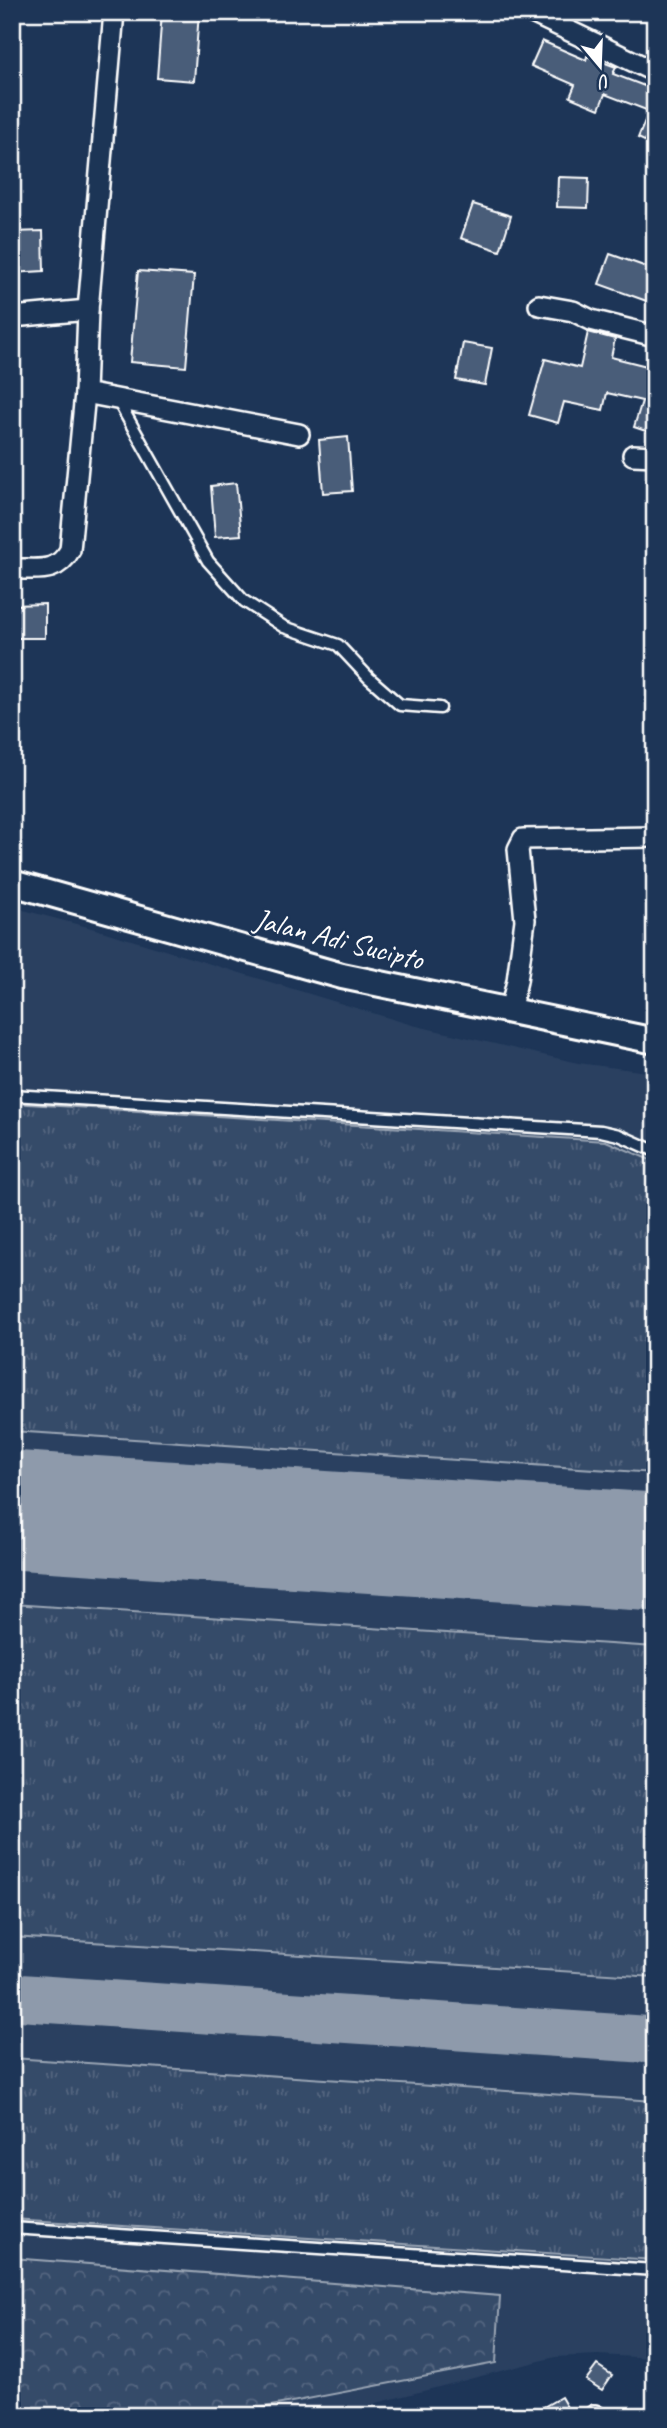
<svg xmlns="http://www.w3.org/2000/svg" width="667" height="2428" font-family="Caveat,sans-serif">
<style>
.built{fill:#2a4161}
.grass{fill:url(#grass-tufts);stroke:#9aa5b4;stroke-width:2}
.forest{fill:url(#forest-crowns);stroke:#9aa5b4;stroke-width:2}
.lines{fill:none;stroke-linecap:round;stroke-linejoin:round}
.taxiway{stroke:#8e9aab;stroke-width:47}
.runway{stroke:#8e9aab;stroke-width:119}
.building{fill:#4a5d79;stroke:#fff;stroke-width:2}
.service-casing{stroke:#fff;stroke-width:15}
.minor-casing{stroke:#fff;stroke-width:24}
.tertiary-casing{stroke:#fff;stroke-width:30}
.service{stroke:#1d3557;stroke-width:10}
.minor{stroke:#1d3557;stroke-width:19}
.tertiary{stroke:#1d3557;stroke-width:24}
.labels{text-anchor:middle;stroke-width:5;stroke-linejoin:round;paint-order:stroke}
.street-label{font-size:30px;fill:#fff;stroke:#1d3557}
</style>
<defs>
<pattern id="grass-tufts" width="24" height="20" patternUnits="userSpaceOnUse" patternTransform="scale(1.75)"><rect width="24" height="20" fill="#364b69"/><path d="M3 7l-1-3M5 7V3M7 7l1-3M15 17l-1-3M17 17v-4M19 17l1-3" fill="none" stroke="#546680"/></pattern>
<pattern id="forest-crowns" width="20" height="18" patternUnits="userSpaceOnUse" patternTransform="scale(1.75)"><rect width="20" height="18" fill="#364b69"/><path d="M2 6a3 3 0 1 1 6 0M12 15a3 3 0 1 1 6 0" fill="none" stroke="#546680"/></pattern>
</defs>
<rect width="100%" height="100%" fill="#1d3557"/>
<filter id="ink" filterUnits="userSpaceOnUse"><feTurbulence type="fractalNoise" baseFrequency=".0143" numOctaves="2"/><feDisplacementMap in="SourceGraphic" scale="14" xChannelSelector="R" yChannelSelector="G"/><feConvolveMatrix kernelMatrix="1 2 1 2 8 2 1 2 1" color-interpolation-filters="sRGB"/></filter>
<g filter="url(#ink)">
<path class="built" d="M12,907L95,929L412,1025L578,1063L655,1073V2358L598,2355L555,2357L361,2407L318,2416H12Z"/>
<g class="grass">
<path d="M12,1103L606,1141L655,1162V1473L12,1431Z"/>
<path d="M12,1604L655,1647V1977L12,1937Z"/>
<path d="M12,2058L655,2101V2260L12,2219Z"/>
</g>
<path class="forest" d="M12,2258L500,2296L496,2363L218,2416H12Z"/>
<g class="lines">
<path class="taxiway" d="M12,1997L655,2040"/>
<path class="runway" d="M12,1510L655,1552"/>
</g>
<g class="building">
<path d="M162,12H199L194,81L157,78Z"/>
<path d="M542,41L586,60L587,56L616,67L613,74L655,90V146L638,138L649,111L605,94L599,109L570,97L575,85L531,66Z"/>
<path d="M558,177L589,178L588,208L557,207Z"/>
<path d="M473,204L511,216L500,251L461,238Z"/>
<path d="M43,231L44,271L12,273V232Z"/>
<path d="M610,254L655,270V304L599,284Z"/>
<path d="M138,271L194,275L186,367L130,362Z"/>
<path d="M588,332L615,339L611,357L655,368V434L634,427L642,401L607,393L603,410L564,402L558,423L529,415L545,359L580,368Z"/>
<path d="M463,343L492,348L485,385L456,380Z"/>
<path d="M348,437L352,491L323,493L319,440Z"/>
<path d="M236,483L241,535L215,537L211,486Z"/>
<path d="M45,604V638H12V605Z"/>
<path d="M597,2365L612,2375L602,2390L586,2380Z"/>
<path d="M561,2397L572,2416H528Z"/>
</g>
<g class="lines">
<defs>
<g id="service">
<path d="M117,399L208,561L244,601L284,627L338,645L369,678L400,705L440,708"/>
<path d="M12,1095L601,1131L619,1135L655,1151"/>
<path d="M12,2228L655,2270"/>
</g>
<g id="minor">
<path d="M114,12L88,310L85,393L299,434"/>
<path d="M532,13L655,72"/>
<path d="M539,305L573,311L591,320L655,336"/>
<path d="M12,317L88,310"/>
<path d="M633,455L655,456"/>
<path d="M12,569C37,568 56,575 70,550L85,393"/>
<path d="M510,1011L517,981L525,920L518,849L523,839L655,837"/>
<path d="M595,2416V2415"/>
</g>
<path id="tertiary" d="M12,883L342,976L655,1041"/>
</defs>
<use href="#service" class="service-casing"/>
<use href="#minor" class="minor-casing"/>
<use href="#tertiary" class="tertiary-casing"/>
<use href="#service" class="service"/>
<use href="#minor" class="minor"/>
<use href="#tertiary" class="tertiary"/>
</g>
</g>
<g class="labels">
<g class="street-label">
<text transform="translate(339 939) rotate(14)" y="10">Jalan Adi Sucipto</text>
</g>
</g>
<rect width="667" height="2428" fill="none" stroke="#1d3557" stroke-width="42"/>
<rect x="21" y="21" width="625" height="2386" fill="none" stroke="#fff" stroke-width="2.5" filter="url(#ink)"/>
<g transform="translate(600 66) rotate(161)" stroke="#1d3557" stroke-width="5" paint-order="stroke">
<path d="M0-5L12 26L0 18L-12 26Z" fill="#ffffff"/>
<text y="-10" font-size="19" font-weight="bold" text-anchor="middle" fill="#ffffff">U</text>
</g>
</svg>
